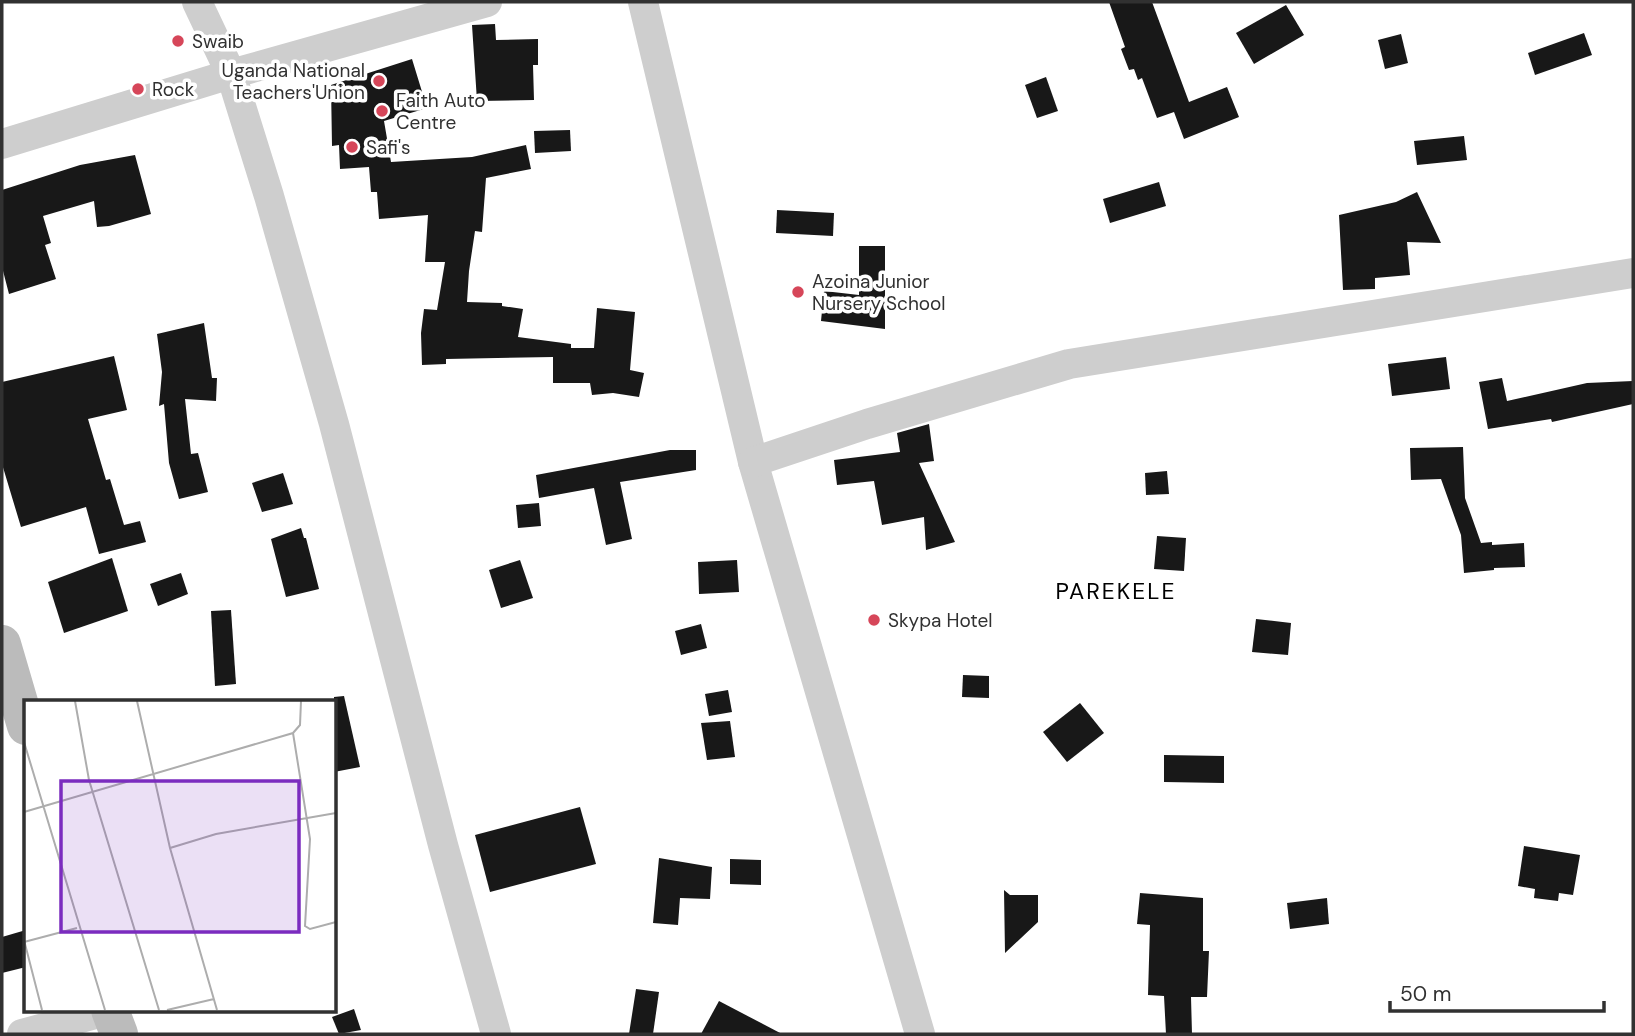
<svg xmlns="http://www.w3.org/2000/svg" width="1635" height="1036" font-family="'DM Sans',sans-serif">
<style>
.building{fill:#181818}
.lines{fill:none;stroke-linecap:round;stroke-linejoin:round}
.street{stroke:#cecece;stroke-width:30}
.secondary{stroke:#bbb;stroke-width:38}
.poi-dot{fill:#d64659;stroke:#fff;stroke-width:2.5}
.labels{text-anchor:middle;stroke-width:7;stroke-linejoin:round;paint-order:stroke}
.poi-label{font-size:19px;fill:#313131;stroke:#fff;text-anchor:start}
.quarter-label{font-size:23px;letter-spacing:2px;fill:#000;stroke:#fff}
.inset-road{fill:none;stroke:#adadad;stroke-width:2}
.view{fill:#7b2cbf;fill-opacity:0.15;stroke:#7b2cbf;stroke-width:3.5}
.inset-edge{fill:none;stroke:#313131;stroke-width:3.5}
</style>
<rect width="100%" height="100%" fill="#fff"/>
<g class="building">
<path d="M1109,2H1152L1189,102L1227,87L1239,117L1184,139L1174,112L1157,118L1142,78L1138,80L1134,69L1129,70L1121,49L1125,47Z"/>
<path d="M1286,5L1304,35L1254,64L1236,33Z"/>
<path d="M495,24L496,40L538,39V65H533L534,100L477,101L472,25Z"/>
<path d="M1584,33L1592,55L1535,75L1528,53Z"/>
<path d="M1401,34L1408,63L1385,69L1378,40Z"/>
<path d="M412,59L427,108L384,121L391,162L472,157L526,145L531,169L486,178L482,232L475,231L469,271L467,302L502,303V306L523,309L518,337L571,344V348H594L597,308L635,312L630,370L644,373L639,397L613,393L592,395L590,383H553V357L446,359V364L422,365L421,333L424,309L437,310L445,262H425L428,215L379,219L377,192H371L369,167L340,169L339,145L332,146L331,85Z"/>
<path d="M1046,77L1058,111L1037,118L1025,85Z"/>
<path d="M570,130L571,151L535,153L534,131Z"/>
<path d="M1464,136L1467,160L1417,165L1414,141Z"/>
<path d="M135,155L151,214L109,226L97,227L94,201L43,216L51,243L45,245L56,279L9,294L2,267V190L80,165Z"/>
<path d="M1159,182L1166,206L1110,223L1103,199Z"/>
<path d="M1417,192L1441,243L1407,242L1410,275L1375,278V289L1343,290L1339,215L1396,202Z"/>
<path d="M777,210L834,213L833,236L776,233Z"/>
<path d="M859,246H885V329L821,321L824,291L859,295Z"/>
<path d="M204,323L212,378H217L216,401L185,399L191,454L198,453L208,492L179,499L169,463L164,404L159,406L162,372L157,334Z"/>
<path d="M114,356L127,410L88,419L106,480L110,479L124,525L140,521L146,542L99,554L86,507L21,527L2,464V382Z"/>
<path d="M1446,357L1450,389L1392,396L1388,364Z"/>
<path d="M1502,378L1507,401L1587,383L1633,381V404L1552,422L1551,419L1488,429L1479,382Z"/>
<path d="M929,424L934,461L919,463L955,542L926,550L924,517L882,525L874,481L837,485L834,460L900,452L897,433Z"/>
<path d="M1463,447L1465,498L1481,543L1492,542V545L1524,543L1525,567L1494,568V570L1464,573L1461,535L1441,479L1411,480L1410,448Z"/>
<path d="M670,450H696V470L620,482L632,539L606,545L594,488L539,498L536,475Z"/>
<path d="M1167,471L1169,494L1146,495L1145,473Z"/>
<path d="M283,473L293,504L262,512L252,483Z"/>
<path d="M539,503L541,526L518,528L516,505Z"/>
<path d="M301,528L304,538H306L319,589L286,597L271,539Z"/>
<path d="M1157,536L1186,538L1184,571L1154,569Z"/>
<path d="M112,558L128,611L64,633L48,582Z"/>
<path d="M520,560L533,598L501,608L489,570Z"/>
<path d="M737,560L739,592L699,594L698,562Z"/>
<path d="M181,573L188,594L158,606L150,584Z"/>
<path d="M231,610L236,684L215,686L211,611Z"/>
<path d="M1256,619L1291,623L1288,655L1252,652Z"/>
<path d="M701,624L707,648L681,655L675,631Z"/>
<path d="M963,675L989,676V698L962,697Z"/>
<path d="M728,690L732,712L709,716L705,694Z"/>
<path d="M344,696L360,767L334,772V697Z"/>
<path d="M1080,703L1104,733L1067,762L1043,732Z"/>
<path d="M730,721L735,757L707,760L701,723Z"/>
<path d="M1164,755L1224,756V783L1164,782Z"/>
<path d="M580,807L596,864L490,892L475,835Z"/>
<path d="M1524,846L1580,855L1573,895L1559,893L1558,901L1534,898L1535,889L1518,886Z"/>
<path d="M659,858L712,867L710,899L680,898L678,925L653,923Z"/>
<path d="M730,859L761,860V885L730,884Z"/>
<path d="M1004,890L1010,895H1038V922L1005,953Z"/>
<path d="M1140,893L1203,898V951H1209L1207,997H1191L1192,1034H1166L1164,996L1148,995L1150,925L1137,924Z"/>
<path d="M1327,898L1329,924L1290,929L1287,903Z"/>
<path d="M26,930V967L2,973V937Z"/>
<path d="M636,989L659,992L653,1034H629Z"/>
<path d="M719,1001L782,1034H701Z"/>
<path d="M354,1009L361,1030L339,1034L332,1017Z"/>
</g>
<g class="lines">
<g class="street">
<path d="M197,2L231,74L269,196L334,424L443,845L496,1034"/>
<path d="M643,2L753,462L920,1034"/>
<path d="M2,144L231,74L487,2"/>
<path d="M753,462L867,424L1069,364L1633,273"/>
<path d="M22,1034L110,1010"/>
</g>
<g class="secondary">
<path d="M2,644L26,726"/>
<path d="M110,1010L119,1034"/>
</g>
</g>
<g class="poi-dot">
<circle cx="178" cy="41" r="7"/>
<circle cx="379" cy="81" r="7"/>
<circle cx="138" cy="89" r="7"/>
<circle cx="382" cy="111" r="7"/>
<circle cx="352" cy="147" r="7"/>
<circle cx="798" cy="292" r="7"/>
<circle cx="874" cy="620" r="7"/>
</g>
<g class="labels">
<g class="poi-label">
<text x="192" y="48">Swaib</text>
<text x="365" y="77" text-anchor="end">Uganda National<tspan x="365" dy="22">Teachers'Union</tspan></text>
<text x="152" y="96">Rock</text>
<text x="396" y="107">Faith Auto<tspan x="396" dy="22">Centre</tspan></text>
<text x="366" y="154">Safi's</text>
<text x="812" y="288">Azoina Junior<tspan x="812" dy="22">Nursery School</tspan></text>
<text x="888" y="627">Skypa Hotel</text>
</g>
<g class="quarter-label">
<text x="1116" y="599">PAREKELE</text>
</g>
</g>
<g transform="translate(24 700)">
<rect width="312" height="312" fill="#fff"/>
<path class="inset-road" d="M51,1L65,80L135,310M113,1L146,148L193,310M269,33L286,139L281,226L286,229L312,222M0,42L81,310M0,112L269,33L276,25L277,1M146,148L192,134L312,113M0,240L18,310M0,242L53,228M143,310L190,299"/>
<path class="view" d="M37,81H275V232H37Z"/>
<rect width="312" height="312" class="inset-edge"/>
</g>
<rect width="1635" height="1036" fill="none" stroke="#313131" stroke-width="7"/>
<path d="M1390 1001v10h214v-10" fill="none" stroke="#313131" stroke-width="3.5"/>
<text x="1400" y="1001" font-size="21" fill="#313131" stroke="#ffffff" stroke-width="5" paint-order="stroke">50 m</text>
</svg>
